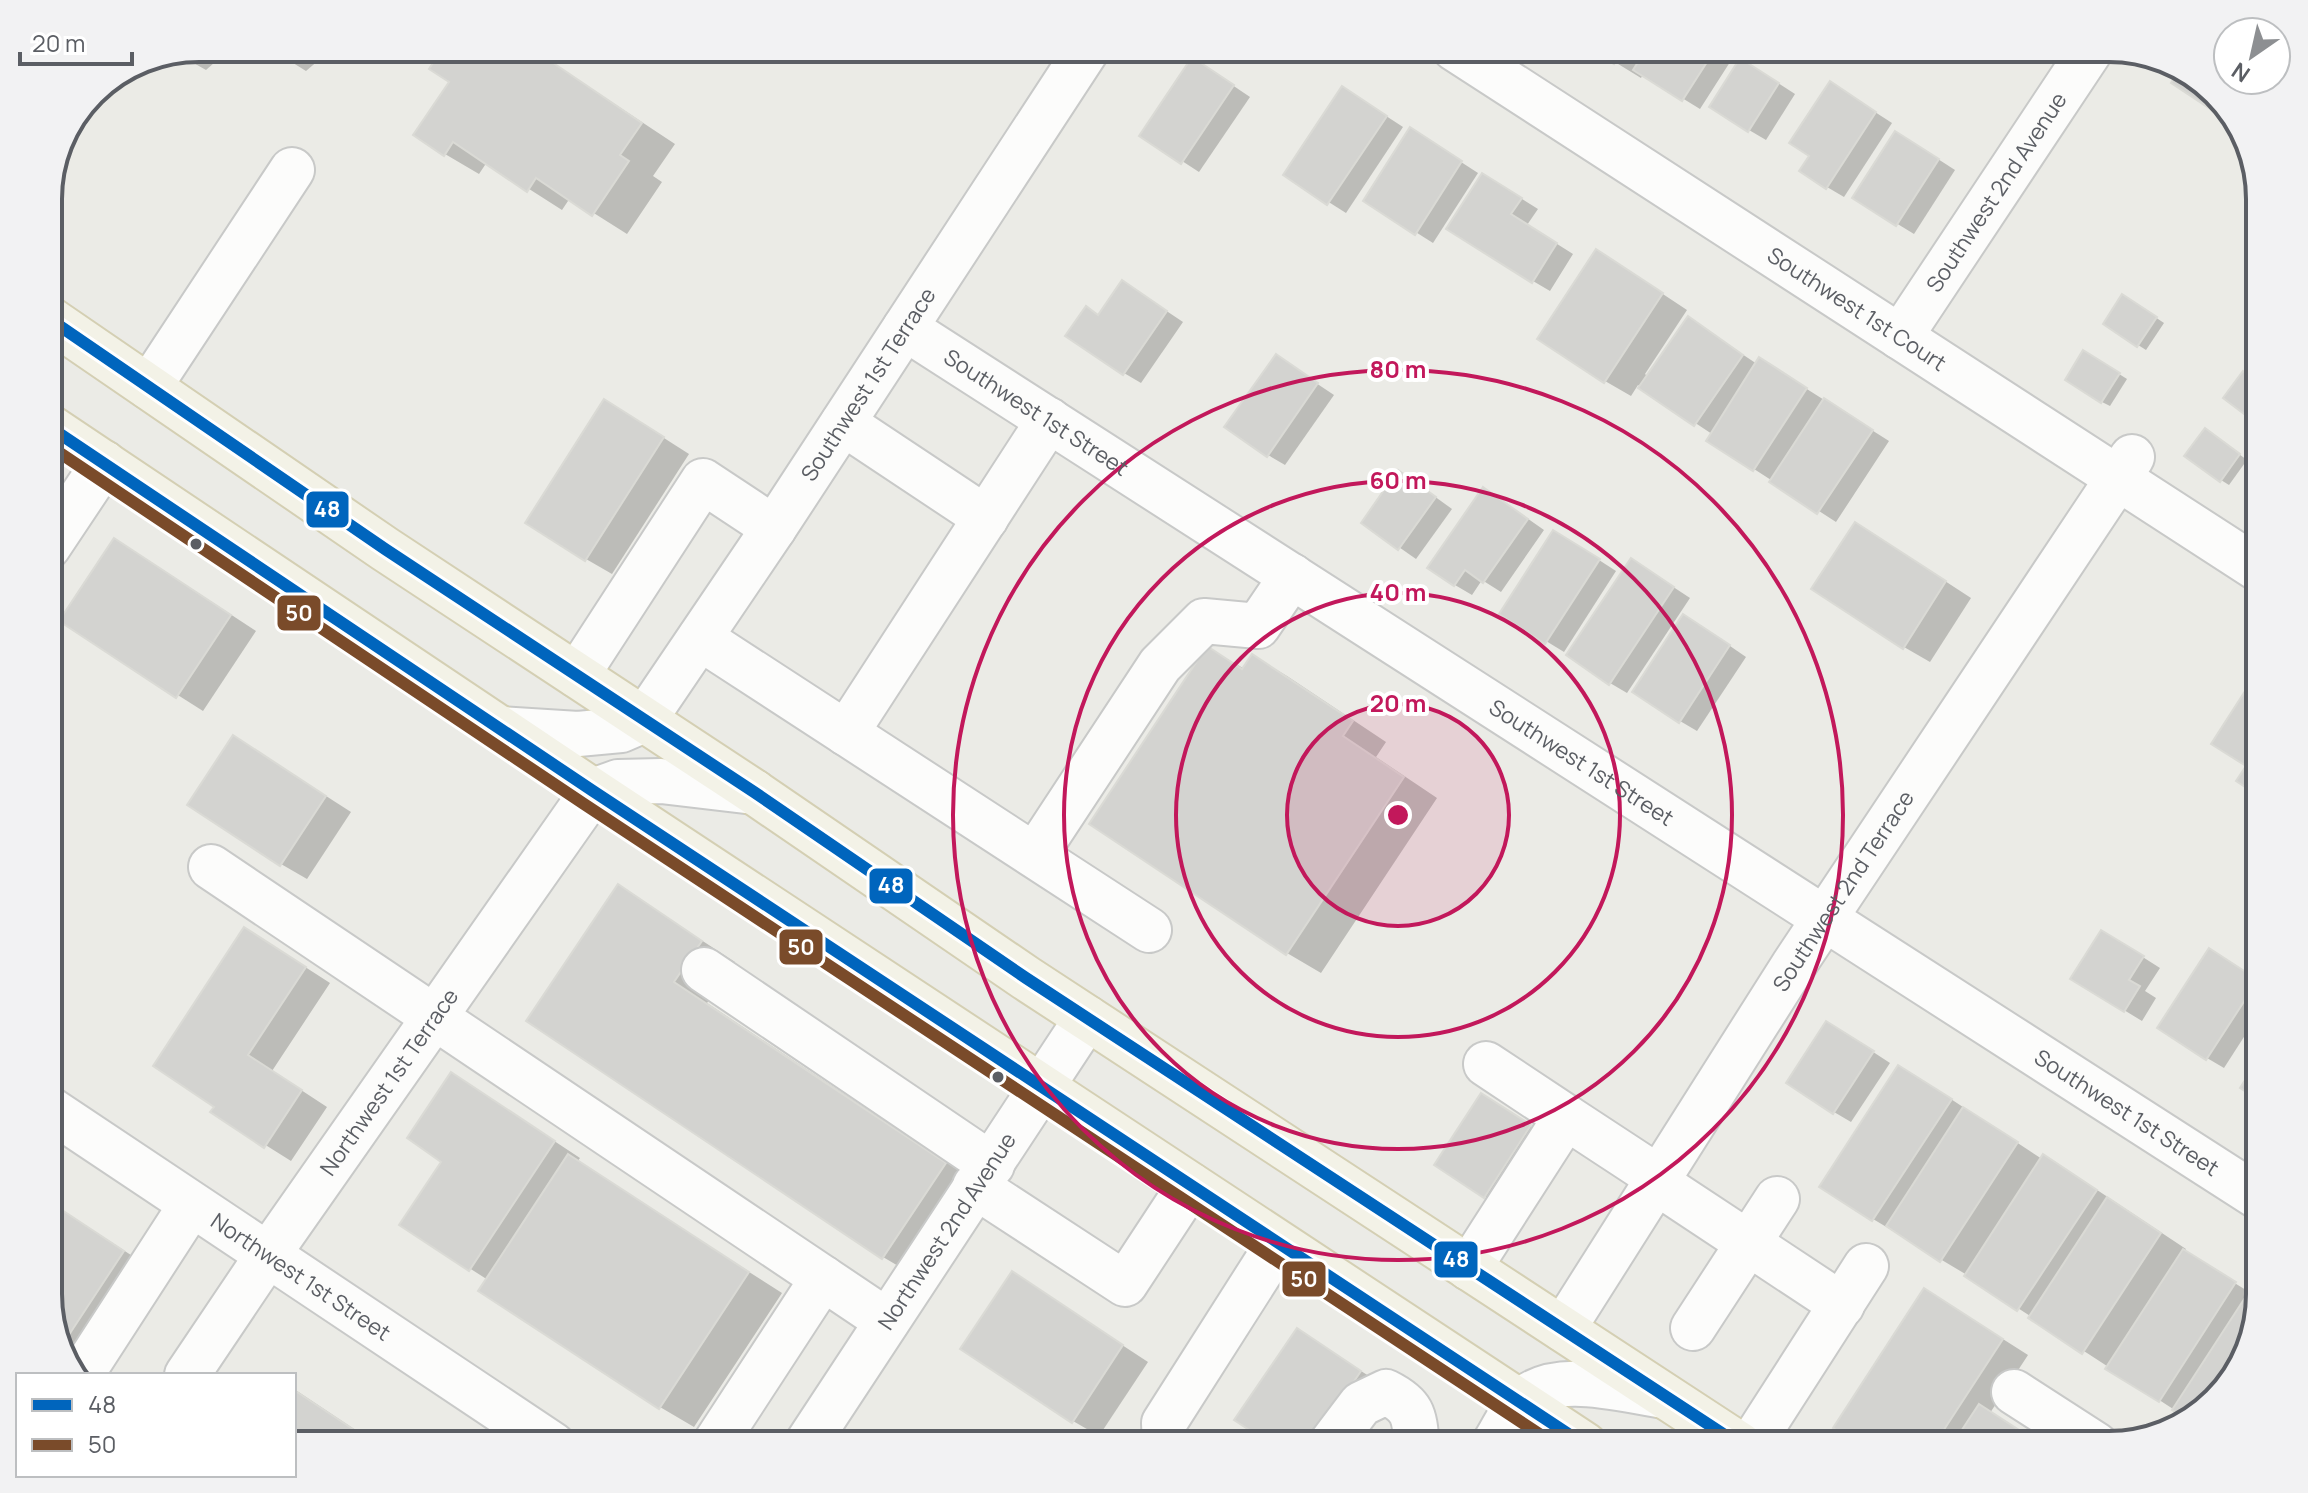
<svg xmlns="http://www.w3.org/2000/svg" width="2308" height="1493" font-family="Manrope,sans-serif">
<style>
.shadow{fill:#0003}
.building{fill:#d3d3d0;stroke:#dadad5;stroke-width:2}
.lines{fill:none;stroke-linecap:round;stroke-linejoin:round}
.minor-casing{stroke:#c8c9c8;stroke-width:48}
.major-casing{stroke:#d4cfb3;stroke-width:48}
.minor{stroke:#fcfcfb;stroke-width:44}
.major{stroke:#f3f2e7;stroke-width:44}
.bus-1-casing{stroke:#fff;stroke-width:18}
.bus-2-casing{stroke:#fff;stroke-width:18}
.bus-1{stroke:#0065bd;stroke-width:12}
.bus-2{stroke:#7a4b2a;stroke-width:12}
.ring{fill:none;stroke:#c2185b;stroke-width:4}
.bus-dot{fill:#5b5e64;stroke:#fff;stroke-width:3}
.labels{text-anchor:middle;stroke-width:8;stroke-linejoin:round;paint-order:stroke}
.street-label{font-size:22px;fill:#5b5e64;stroke:#fff}
.rim{fill:none;stroke:#5b5e64;stroke-width:4}
.centre{fill:#c2185b;stroke:#fff;stroke-width:4}
.ring-label{font-size:24px;text-anchor:middle;font-weight:bold;fill:#c2185b;stroke:#fff;stroke-width:8;stroke-linejoin:round;paint-order:stroke}
.line-badge{stroke:#fff;stroke-width:3}
.badge-label{font-size:22px;text-anchor:middle;font-weight:bold;fill:#fff}
</style>
<rect width="100%" height="100%" fill="#ebebe6"/>
<g class="shadow">
<path d="M199,48H231L206,70L176,53Z"/>
<path d="M269,48H333L306,71Z"/>
<path d="M470,48H530L675,144L653,176L662,182L627,234L570,198L562,210L487,162L479,174L445,154L451,81Z"/>
<path d="M1592,48H1739L1700,109L1643,74L1641,78Z"/>
<path d="M1210,70L1250,97L1199,172L1142,135Z"/>
<path d="M1758,70L1795,94L1766,140L1749,130Z"/>
<path d="M2193,73L2232,115L2230,118L2213,108Z"/>
<path d="M1847,94L1892,123L1844,197L1827,187L1811,156Z"/>
<path d="M1360,99L1403,127L1346,213L1286,175Z"/>
<path d="M1427,140L1478,173L1433,243L1365,200Z"/>
<path d="M1913,143L1955,170L1914,234L1855,198Z"/>
<path d="M1500,185L1538,209L1527,225L1573,254L1550,291L1533,281Z"/>
<path d="M1622,267L1687,310L1645,374L1648,377L1688,318L1757,364L1777,370L1889,441L1836,522L1754,469L1712,434L1638,385L1631,396L1605,381Z"/>
<path d="M1123,282L1183,322L1141,383L1124,373Z"/>
<path d="M2131,301L2164,323L2146,350L2105,324Z"/>
<path d="M2084,352L2127,379L2110,406L2102,402Z"/>
<path d="M1277,357L1334,395L1285,465L1268,455Z"/>
<path d="M631,417L689,454L612,574L586,559Z"/>
<path d="M2213,435L2247,460L2229,485L2221,480Z"/>
<path d="M1416,483L1452,509L1416,559L1363,522Z"/>
<path d="M1501,500L1544,530L1501,592L1482,580L1472,595L1455,585Z"/>
<path d="M1882,540L1971,598L1930,662L1904,647Z"/>
<path d="M1571,542L1616,571L1564,652L1502,614Z"/>
<path d="M140,555L256,631L203,711L61,621Z"/>
<path d="M1649,571L1690,598L1627,693L1610,683Z"/>
<path d="M1701,626L1746,657L1697,731L1680,721Z"/>
<path d="M1208,648L1243,668L1253,656L1287,676L1386,742L1376,757L1437,798L1321,973L1287,953Z"/>
<path d="M2259,673L2260,674V817L2249,811L2260,794L2239,781L2248,766Z"/>
<path d="M234,737L351,812L307,879L281,864Z"/>
<path d="M618,886L735,962L707,1003L979,1184L917,1277L883,1257L528,1020Z"/>
<path d="M2119,942L2160,968L2145,991L2156,998L2142,1021L2073,979Z"/>
<path d="M271,945L330,983L272,1071L327,1107L291,1161L213,1112Z"/>
<path d="M2226,961L2260,983V1012L2224,1068L2207,1058Z"/>
<path d="M1844,1033L1890,1063L1851,1122L1834,1112Z"/>
<path d="M1925,1082L2042,1159L2070,1172L2186,1249L2184,1252L2259,1298L2235,1378L2190,1420L1967,1275L1873,1219Z"/>
<path d="M477,1090L580,1158L577,1162L782,1293L694,1427L660,1407L488,1280L402,1225L444,1161Z"/>
<path d="M1499,1106L1547,1137L1502,1206L1485,1196Z"/>
<path d="M48,1201L157,1272L68,1370L48,1304Z"/>
<path d="M1012,1273L1148,1362L1099,1436L1073,1421Z"/>
<path d="M1951,1306L2028,1355L1990,1413L2041,1445H1863Z"/>
<path d="M1297,1330L1386,1387L1347,1445Z"/>
<path d="M294,1389L378,1445H294Z"/>
</g>
<g class="building">
<path d="M468,48H531L642,123L620,155L629,161L592,216L536,178L527,192L453,142L444,156L413,135L449,82L429,69L442,49L459,61Z"/>
<path d="M1589,48H1624L1614,64Z"/>
<path d="M1647,48H1716L1682,101L1633,70Z"/>
<path d="M1192,57L1234,85L1181,164L1139,136Z"/>
<path d="M1740,58L1779,83L1748,132L1709,107Z"/>
<path d="M2180,69L2193,73L2218,100L2212,110L2171,83Z"/>
<path d="M1830,81L1876,112L1826,189L1799,171L1809,156L1789,143Z"/>
<path d="M1342,86L1387,116L1327,205L1283,175Z"/>
<path d="M1410,127L1462,161L1415,235L1363,201Z"/>
<path d="M1895,131L1939,159L1896,226L1852,198Z"/>
<path d="M1482,173L1522,198L1511,214L1557,243L1532,283L1446,229Z"/>
<path d="M1596,249L1663,293L1604,383L1537,339Z"/>
<path d="M1122,280L1167,311L1123,375L1065,336L1086,306L1098,315Z"/>
<path d="M2122,294L2157,317L2137,347L2103,324Z"/>
<path d="M1688,316L1743,355L1694,426L1638,388Z"/>
<path d="M2083,350L2120,373L2101,403L2065,380Z"/>
<path d="M1276,354L1318,383L1267,457L1224,427Z"/>
<path d="M1759,357L1807,388L1753,471L1706,441Z"/>
<path d="M2243,371L2260,384V426L2223,398Z"/>
<path d="M1824,398L1873,430L1817,514L1769,482Z"/>
<path d="M604,399L664,437L585,561L525,523Z"/>
<path d="M2205,428L2240,454L2220,482L2184,456Z"/>
<path d="M1398,470L1436,497L1398,550L1361,523Z"/>
<path d="M1483,487L1528,519L1483,583L1465,570L1454,586L1427,568Z"/>
<path d="M1855,522L1946,581L1903,649L1811,589Z"/>
<path d="M1553,530L1600,559L1545,644L1499,614Z"/>
<path d="M114,538L231,615L176,698L59,621Z"/>
<path d="M1631,558L1674,587L1609,685L1566,655Z"/>
<path d="M1683,614L1730,645L1679,723L1632,692Z"/>
<path d="M1207,646L1242,669L1252,654L1353,721L1343,736L1404,777L1286,955L1089,824Z"/>
<path d="M2258,671L2260,672L2259,819L2246,811L2257,795L2236,781L2246,766L2211,744Z"/>
<path d="M233,735L326,796L280,866L187,805Z"/>
<path d="M618,884L702,941L674,982L946,1163L882,1259L526,1021Z"/>
<path d="M244,927L306,967L248,1055L302,1090L264,1148L210,1112L214,1107L153,1066Z"/>
<path d="M2101,930L2144,956L2129,980L2140,986L2124,1012L2070,979Z"/>
<path d="M2209,948L2258,980L2206,1060L2157,1028Z"/>
<path d="M1826,1021L1874,1051L1833,1114L1786,1083Z"/>
<path d="M2260,1057V1101L2240,1088Z"/>
<path d="M1898,1065L1952,1099L1872,1221L1819,1187Z"/>
<path d="M451,1072L555,1141L469,1271L399,1225L441,1162L407,1138Z"/>
<path d="M1481,1093L1531,1125L1484,1198L1434,1165Z"/>
<path d="M1963,1107L2018,1142L1940,1262L1886,1226Z"/>
<path d="M568,1154L749,1272L659,1409L478,1291Z"/>
<path d="M2043,1154L2097,1190L2017,1311L1964,1276Z"/>
<path d="M2107,1197L2161,1233L2082,1354L2028,1318Z"/>
<path d="M59,1208L124,1251L61,1347L48,1304V1224Z"/>
<path d="M2183,1249L2236,1282L2159,1402L2105,1369Z"/>
<path d="M1012,1271L1123,1345L1072,1423L960,1349Z"/>
<path d="M1924,1288L2003,1339L1934,1445H1859L1833,1428Z"/>
<path d="M2250,1290L2260,1296L2235,1378L2188,1421L2172,1410Z"/>
<path d="M1297,1328L1361,1371L1311,1445H1272L1234,1420Z"/>
<path d="M294,1390L377,1445H294Z"/>
<path d="M1979,1404L2042,1445H1952Z"/>
</g>
<g class="lines">
<defs>
<g id="minor">
<path id="s1" d="M1454,48L2260,570"/>
<path id="s2" d="M905,328L2260,1198"/>
<path id="s3" d="M1900,337L2092,48"/>
<path d="M149,387L292,170"/>
<path d="M843,423L986,518"/>
<path d="M48,547L104,463"/>
<path d="M700,638L1149,930"/>
<path d="M577,675L703,481L774,528"/>
<path id="s4" d="M500,729L578,734L621,730L644,720L774,528L1088,48"/>
<path d="M846,733L1049,420"/>
<path d="M1035,855L1160,665L1204,621L1258,626L1292,576"/>
<path d="M211,867L887,1321"/>
<path d="M704,970L992,1165"/>
<path d="M1486,1064L1566,1117"/>
<path id="s5" d="M48,1108L553,1445"/>
<path d="M1656,1182L1842,1305"/>
<path d="M975,1186L1125,1284L1190,1185"/>
<path d="M1469,1268L1566,1117L1659,1178"/>
<path d="M1693,1328L1777,1199"/>
<path id="s6" d="M1563,1329L1793,966L2132,457"/>
<path d="M81,1375L191,1205"/>
<path id="s7" d="M187,1375L267,1256L593,791L618,782L661,781L754,792"/>
<path d="M2014,1392L2096,1445"/>
<path d="M714,1445L823,1278"/>
<path id="s8" d="M806,1445L1087,1018"/>
<path d="M1165,1445L1164,1423L1278,1244"/>
<path d="M1330,1445L1361,1404L1386,1392C1414,1406 1414,1415 1417,1445"/>
<path d="M1493,1445C1502,1432 1509,1414 1520,1403C1552,1368 1622,1390 1664,1396"/>
<path d="M1751,1445L1866,1266"/>
</g>
<g id="major">
<path d="M48,318L385,549L754,792L1026,978L1740,1445"/>
<path d="M48,426L593,791L1585,1445"/>
</g>
</defs>
<use href="#minor" class="minor-casing"/>
<use href="#major" class="major-casing"/>
<use href="#minor" class="minor"/>
<use href="#major" class="major"/>
<defs>
<g id="bus-1">
<path d="M48,318L385,549L754,792L1026,978L1740,1445"/>
<path d="M48,426L593,791L1585,1445"/>
</g>
<path id="bus-2" d="M48,445L584,804L1556,1445"/>
</defs>
<use href="#bus-1" class="bus-1-casing"/>
<use href="#bus-2" class="bus-2-casing"/>
<use href="#bus-1" class="bus-1"/>
<use href="#bus-2" class="bus-2"/>
</g>
<circle cx="1398" cy="815" r="111" fill="#c2185b" fill-opacity=".12"/>
<g class="ring">
<circle cx="1398" cy="815" r="111"/>
<circle cx="1398" cy="815" r="222"/>
<circle cx="1398" cy="815" r="334"/>
<circle cx="1398" cy="815" r="445"/>
</g>
<g class="bus-dot">
<circle cx="196" cy="544" r="7"/>
<circle cx="998" cy="1077" r="7"/>
</g>
<g class="labels">
<g class="street-label">
<text dy="8" stroke="none"><textPath href="#s3" startOffset="174">Southwest 2nd Avenue</textPath></text>
<text dy="8" stroke="none"><textPath href="#s1" startOffset="480">Southwest 1st Court</textPath></text>
<text dy="8" stroke="none"><textPath href="#s4" startOffset="550">Southwest 1st Terrace</textPath></text>
<text dy="8" stroke="none"><textPath href="#s2" startOffset="156">Southwest 1st Street</textPath></text>
<text dy="8" stroke="none"><textPath href="#s2" startOffset="804">Southwest 1st Street</textPath></text>
<text dy="8" stroke="none"><textPath href="#s6" startOffset="520">Southwest 2nd Terrace</textPath></text>
<text dy="8" stroke="none"><textPath href="#s7" startOffset="356">Northwest 1st Terrace</textPath></text>
<text dy="8" stroke="none"><textPath href="#s2" startOffset="1452">Southwest 1st Street</textPath></text>
<text dy="8" stroke="none"><textPath href="#s8" startOffset="256">Northwest 2nd Avenue</textPath></text>
<text dy="8" stroke="none"><textPath href="#s5" startOffset="304">Northwest 1st Street</textPath></text>
</g>
</g>
<path d="M0 0H2308V1493H0ZM199 62H2109A137 137 0 0 1 2246 199V1294A137 137 0 0 1 2109 1431H199A137 137 0 0 1 62 1294V199A137 137 0 0 1 199 62Z" fill="#f2f2f3" fill-rule="evenodd"/>
<path class="rim" d="M199 62H2109A137 137 0 0 1 2246 199V1294A137 137 0 0 1 2109 1431H199A137 137 0 0 1 62 1294V199A137 137 0 0 1 199 62Z"/>
<circle cx="1398" cy="815" r="12" class="centre"/>
<g class="ring-label">
<text x="1398" y="378">80 m</text>
<text x="1398" y="489">60 m</text>
<text x="1398" y="601">40 m</text>
<text x="1398" y="712">20 m</text>
</g>
<g class="line-badge">
<rect x="305" y="490" width="45" height="39" rx="8" fill="#0065bd"/>
<rect x="276" y="594" width="46" height="38" rx="8" fill="#7a4b2a"/>
<rect x="868" y="867" width="46" height="38" rx="8" fill="#0065bd"/>
<rect x="778" y="928" width="46" height="38" rx="8" fill="#7a4b2a"/>
<rect x="1433" y="1240" width="46" height="39" rx="8" fill="#0065bd"/>
<rect x="1281" y="1260" width="46" height="38" rx="8" fill="#7a4b2a"/>
</g>
<g class="badge-label">
<text x="327" y="517">48</text>
<text x="299" y="621">50</text>
<text x="891" y="893">48</text>
<text x="801" y="955">50</text>
<text x="1456" y="1267">48</text>
<text x="1304" y="1287">50</text>
</g>
<rect x="16" y="1373" width="280" height="104" fill="#ffffff" stroke="#bdbfc1" stroke-width="2"/>
<rect x="32" y="1399" width="40" height="12" fill="#0065bd" stroke="#bdbfc1" stroke-width="2"/>
<text x="88" y="1413" font-size="24" fill="#5b5e64">48</text>
<rect x="32" y="1439" width="40" height="12" fill="#7a4b2a" stroke="#bdbfc1" stroke-width="2"/>
<text x="88" y="1453" font-size="24" fill="#5b5e64">50</text>
<g transform="translate(2252 56) rotate(214)"><circle r="38" fill="#ffffff" stroke="#bdbfc1" stroke-width="2"/>
<path d="M0-6L14 30L0 20L-14 30Z" fill="#8d8f92"/>
<text y="-12" font-size="22" font-weight="bold" text-anchor="middle" fill="#5b5e64">N</text>
</g>
<path d="M20 52v12h112v-12" fill="none" stroke="#5b5e64" stroke-width="4"/>
<text x="32" y="52" font-size="24" fill="#5b5e64" stroke="#ffffff" stroke-width="6" paint-order="stroke">20 m</text>
</svg>
